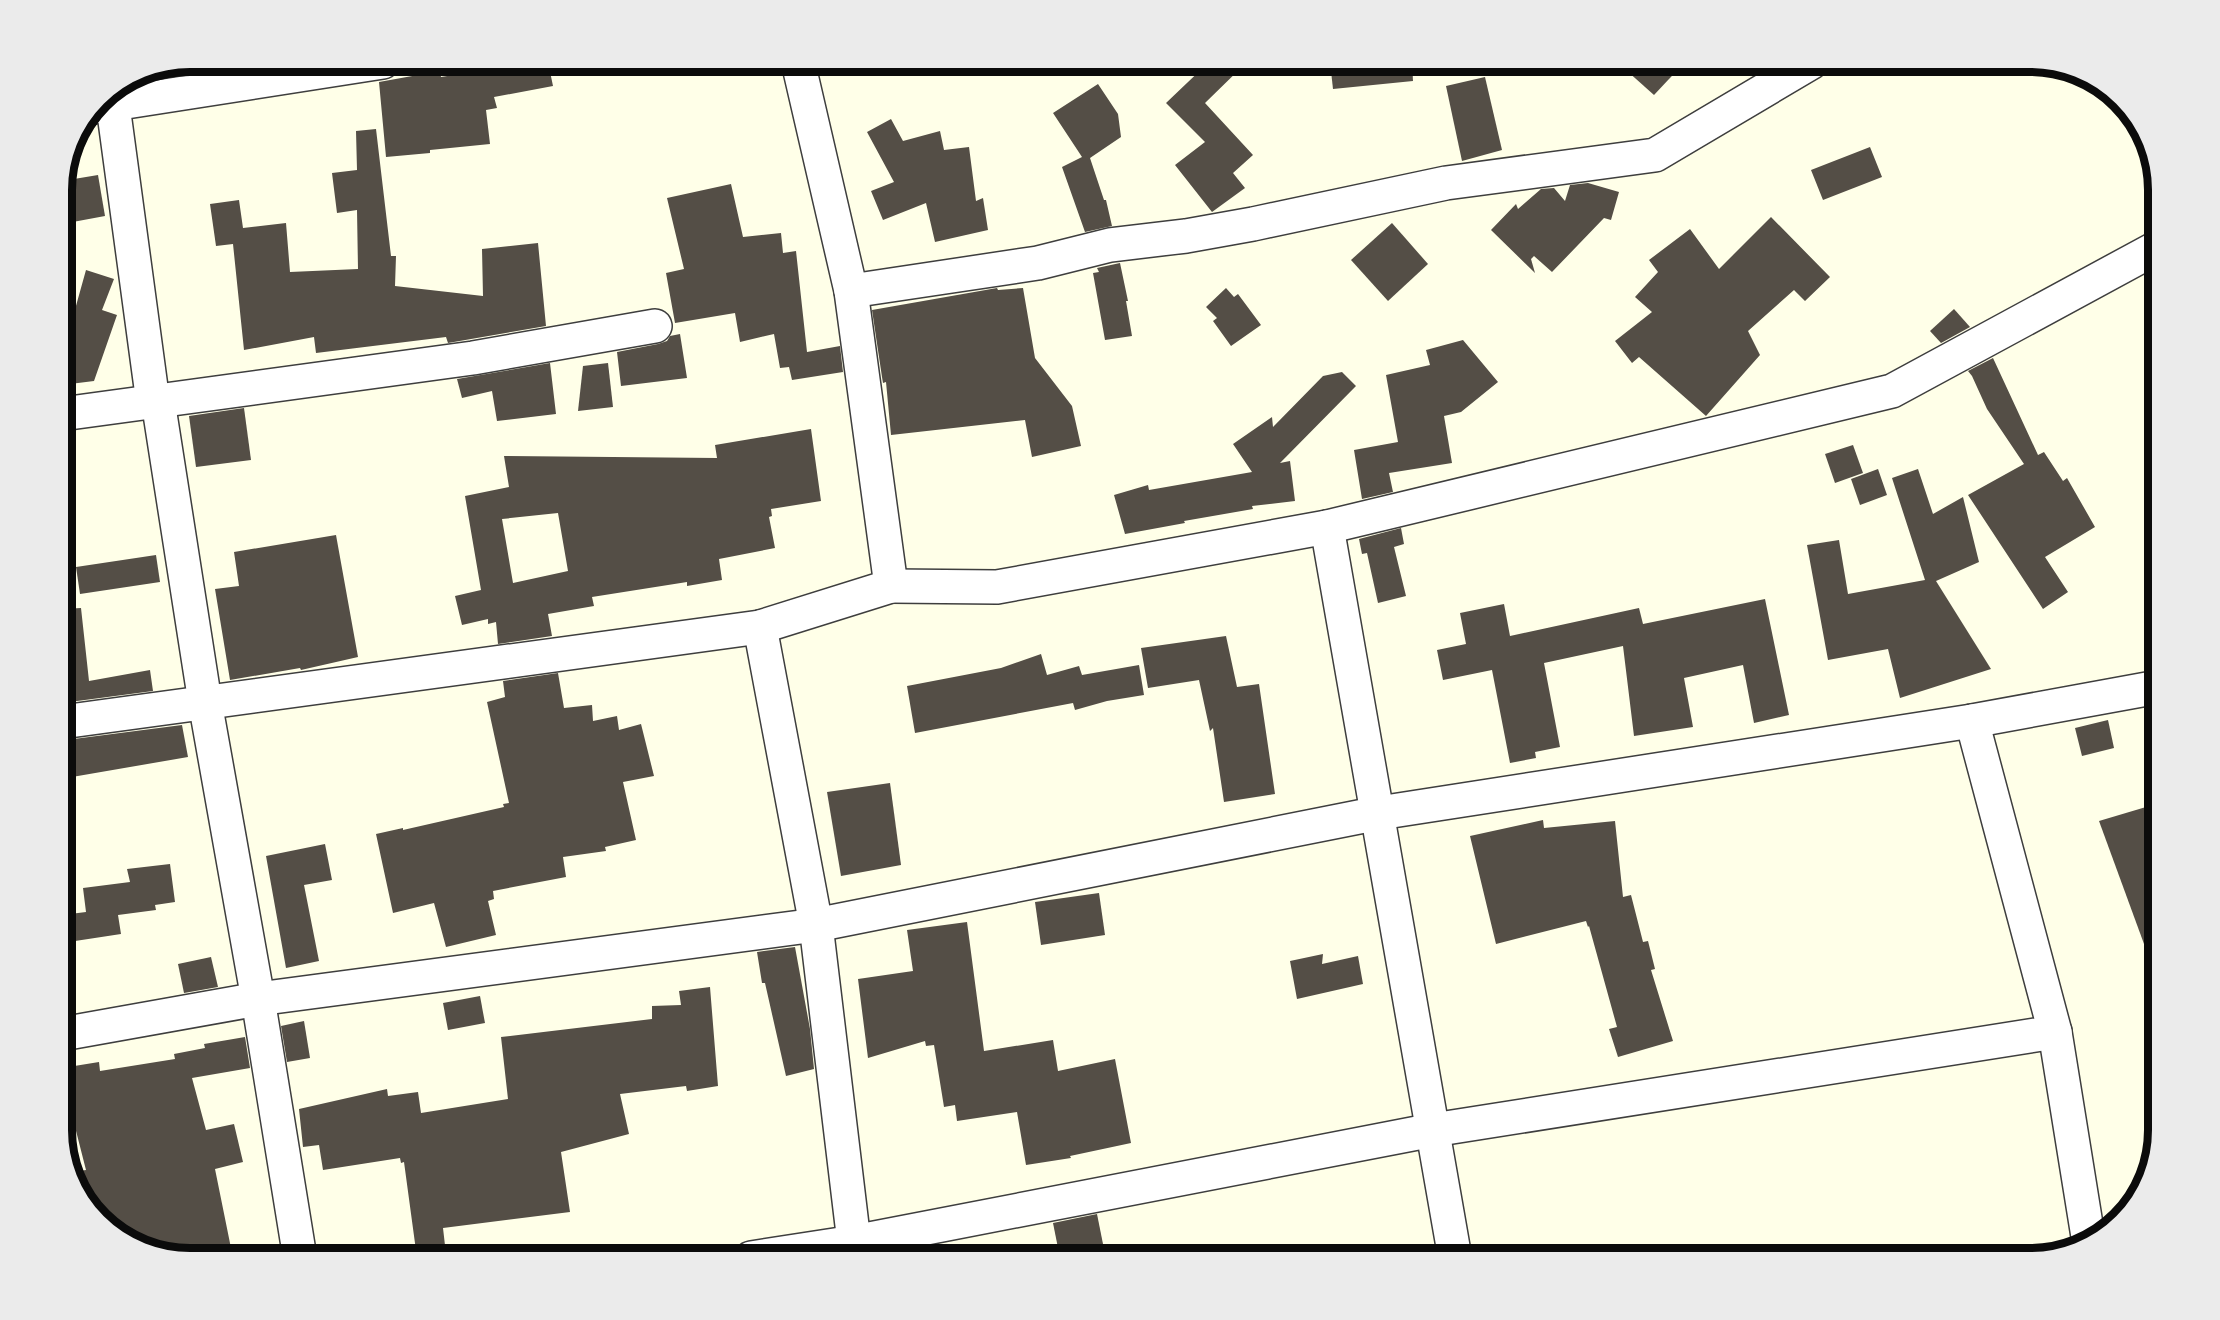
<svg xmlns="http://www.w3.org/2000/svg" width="2220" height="1320" font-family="'Zilla Slab',serif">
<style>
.building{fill:#544e46;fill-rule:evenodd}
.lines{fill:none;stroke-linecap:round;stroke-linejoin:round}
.minor-casing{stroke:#3e3e3e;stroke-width:36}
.minor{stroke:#fff;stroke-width:33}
.rim{fill:none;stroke:#0b0b0b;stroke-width:8}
</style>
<rect width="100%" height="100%" fill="#ffffe8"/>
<g class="building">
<path d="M534,62H548L553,86L494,97L497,108L486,110L490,144L430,150V153L386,157L379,82L440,71L441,77Z"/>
<path d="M1209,62H1247L1205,103L1253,155L1233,173L1245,188L1212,212L1175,165L1205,142L1166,103Z"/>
<path d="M1330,62H1412L1413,81L1333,89Z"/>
<path d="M1617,62H1685L1654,95Z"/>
<path d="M1485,77L1502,150L1462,161L1446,86Z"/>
<path d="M1098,84L1118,114L1121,137L1090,158L1104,200H1106L1112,226L1085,232L1062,167L1082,157L1053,113Z"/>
<path d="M891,119L903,141L940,131L944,150L969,147L976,201L983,198L988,230L935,242L926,203L883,220L871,191L894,182L867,132Z"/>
<path d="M376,129L391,256H396L395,286L483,296L482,249L538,243L546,326L448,343L446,337L316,353L314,337L244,350L233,244L216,246L210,204L239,200L243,228L286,223L290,272L358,269L357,210L337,213L332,173L357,170L356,131Z"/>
<path d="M1870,147L1882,177L1823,200L1811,170Z"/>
<path d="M98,175L105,216L62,224V181Z"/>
<path d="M1588,183L1619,192L1611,220L1604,218L1552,272L1534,256L1531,259L1535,273L1491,230L1516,204L1518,209L1541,189L1554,188L1565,201L1570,185Z"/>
<path d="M731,184L743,237L781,233L783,253L796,251L807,352L840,346L843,372L792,380L789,367L780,368L774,334L740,342L735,313L675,323L666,273L684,269L667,198Z"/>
<path d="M1771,217L1830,277L1805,301L1794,290L1748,331L1760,355L1706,416L1639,357L1632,363L1615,341L1652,312L1635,297L1658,272L1649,260L1690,229L1719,269Z"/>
<path d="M1392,223L1428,264L1388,301L1351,260Z"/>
<path d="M1120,263L1128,301H1126L1132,336L1105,340L1093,273L1099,272L1097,268Z"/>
<path d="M86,270L114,279L102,310L117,315L94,381L62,385V356Z"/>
<path d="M997,288L998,290L1023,288L1035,358L1072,406L1081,446L1032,457L1025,420L891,435L886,382L883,383L882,377L872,310Z"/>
<path d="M1226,288L1234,297L1238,294L1261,325L1231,346L1213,321L1217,318L1206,307Z"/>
<path d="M1954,309L1970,327L1941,343L1930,331Z"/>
<path d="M680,334L687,378L621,386L617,352L658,344L667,341L670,336Z"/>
<path d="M1463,340L1498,382L1461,412L1444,416L1452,463L1389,473L1393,492L1362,499L1354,450L1398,442L1386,375L1430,365L1426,350Z"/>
<path d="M1993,358L2038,455L2044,452L2063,481L2067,478L2095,527L2045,557L2068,592L2043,609L1968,495L2024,464L1987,409L1972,376L1968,371Z"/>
<path d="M550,363L556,414L497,421L492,391L462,398L457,379Z"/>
<path d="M608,363L613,407L578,411L583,366Z"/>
<path d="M1342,372L1356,386L1280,463L1290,461L1295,501L1252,506L1253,509L1184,521L1185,523L1125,534L1114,495L1148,485L1149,490L1252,472L1233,444L1272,417L1273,427L1323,376Z"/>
<path d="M244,408L251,460L196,467L189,416Z"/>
<path d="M811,429L821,501L771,509L772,516L769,517L775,548L719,559L722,580L687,586V582L592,597L594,606L548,614L552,636L498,644L496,622L488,624V619L462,625L455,596L481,590L465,496L509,487L504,456L717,458L715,445ZM558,513L568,571L513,583L502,519Z"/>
<path d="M1853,445L1863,473L1835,483L1825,454Z"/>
<path d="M1878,469L1887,495L1860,505L1851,479Z"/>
<path d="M1918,469L1933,514L1963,497L1979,562L1936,581L1991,669L1900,698L1888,649L1828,660L1807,545L1839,540L1848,594L1925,580L1892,478Z"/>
<path d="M1401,528L1404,544L1394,547L1406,596L1378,603L1367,553L1362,554L1359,539Z"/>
<path d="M336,535L358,657L301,670L300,668L230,680L215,589L239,586L234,552Z"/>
<path d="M156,555L160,582L80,594L76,567Z"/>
<path d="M1765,599L1789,715L1754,723L1743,665L1684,678L1693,727L1634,736L1623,646L1544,663L1560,747L1535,752L1536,758L1510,763L1492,670L1443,680L1437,650L1466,644L1460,613L1504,604L1510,636L1639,608L1643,624Z"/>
<path d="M81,608L89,681L150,670L153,691L62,703V609Z"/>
<path d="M1226,636L1237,687L1259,684L1275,794L1224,802L1213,728L1210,731L1199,680L1148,688L1141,648Z"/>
<path d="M1041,654L1047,675L1079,666L1082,675L1139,665L1144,695L1107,701L1075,710L1073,703L915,733L907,686L1001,668Z"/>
<path d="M558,673L564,708L592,705L593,721L617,716L619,730L641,724L654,776L623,782L636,840L605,847L606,851L563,857L566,877L493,891L494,899L488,901L496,935L446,947L434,903L393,913L376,834L403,828V830L504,807L503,804L509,803L487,702L505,697L503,681Z"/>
<path d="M2108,720L2114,748L2082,756L2075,728Z"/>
<path d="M182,725L188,757L72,777L66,740Z"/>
<path d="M890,783L901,865L841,876L827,792Z"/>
<path d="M2146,807L2158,849V973L2155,974L2099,821Z"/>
<path d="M1543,820L1544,828L1615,821L1623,897L1631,895L1643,942L1648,941L1655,969L1651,970L1673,1041L1618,1057L1609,1029L1617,1027L1589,926L1588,927L1586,921L1496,944L1470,836Z"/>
<path d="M325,844L332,880L304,885L319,961L286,968L266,856Z"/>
<path d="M170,864L175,902L155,905L156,910L118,915L121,934L62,943V915L86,912L83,888L130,882L127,869Z"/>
<path d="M1099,893L1105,935L1041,945L1035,902Z"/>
<path d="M967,922L984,1051L1053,1040L1058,1071L1115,1059L1131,1143L1070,1156L1071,1158L1026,1165L1017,1112L957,1121L955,1105L944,1107L934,1045L926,1046L925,1041L868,1058L858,979L913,971L907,930Z"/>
<path d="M795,947L810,1029L814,1069L786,1076L765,983H762L757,952Z"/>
<path d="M1323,954L1322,964L1358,956L1363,984L1297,999L1290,961Z"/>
<path d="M211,957L218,987L184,993L178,964Z"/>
<path d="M710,987L718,1086L687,1091L686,1086L620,1094L629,1134L561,1152L570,1212L443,1228L446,1254L417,1258L404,1162L401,1163L400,1158L323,1170L319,1145L303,1147L299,1109L387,1089L388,1096L418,1092L421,1113L508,1099L501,1037L652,1019V1006L681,1005L679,991Z"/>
<path d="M480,996L485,1023L448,1030L443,1003Z"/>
<path d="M304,1021L310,1058L287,1062L281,1026Z"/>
<path d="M245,1037L250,1068L192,1078L206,1130L234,1124L243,1162L215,1169L233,1258H190L125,1241L79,1195L72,1172L86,1170L62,1076V1068L99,1062L100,1071L175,1059L174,1054L205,1048L204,1044Z"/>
<path d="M1097,1214L1103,1244L1059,1253L1053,1223Z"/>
</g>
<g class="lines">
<defs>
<g id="minor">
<path d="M111,91L152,395L158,401L205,702L258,999L300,1258"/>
<path d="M94,107L383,62"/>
<path d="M851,291L1038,263L1110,245L1186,236L1253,224L1446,183L1655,155L1812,62"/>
<path d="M62,414L473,358L655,326"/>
<path d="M1327,527L1455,1258"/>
<path d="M891,586L997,587L1327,527L1892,391L2158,247"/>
<path d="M760,627L816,925L854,1242L858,1258"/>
<path d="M1972,721L2055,1032L2089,1243"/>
<path d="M62,722L760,627L891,586L851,291L798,62"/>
<path d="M62,1034L258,999L816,925L1379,813L1972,721L2158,687"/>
<path d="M751,1258L854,1242L1433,1130L2055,1032"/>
</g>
</defs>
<use href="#minor" class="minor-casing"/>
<use href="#minor" class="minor"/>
</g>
<path d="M0 0H2220V1320H0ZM190 72H2030A118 118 0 0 1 2148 190V1130A118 118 0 0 1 2030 1248H190A118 118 0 0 1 72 1130V190A118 118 0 0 1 190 72Z" fill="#ebebeb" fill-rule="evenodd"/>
<path class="rim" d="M190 72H2030A118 118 0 0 1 2148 190V1130A118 118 0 0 1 2030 1248H190A118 118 0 0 1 72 1130V190A118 118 0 0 1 190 72Z"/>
</svg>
